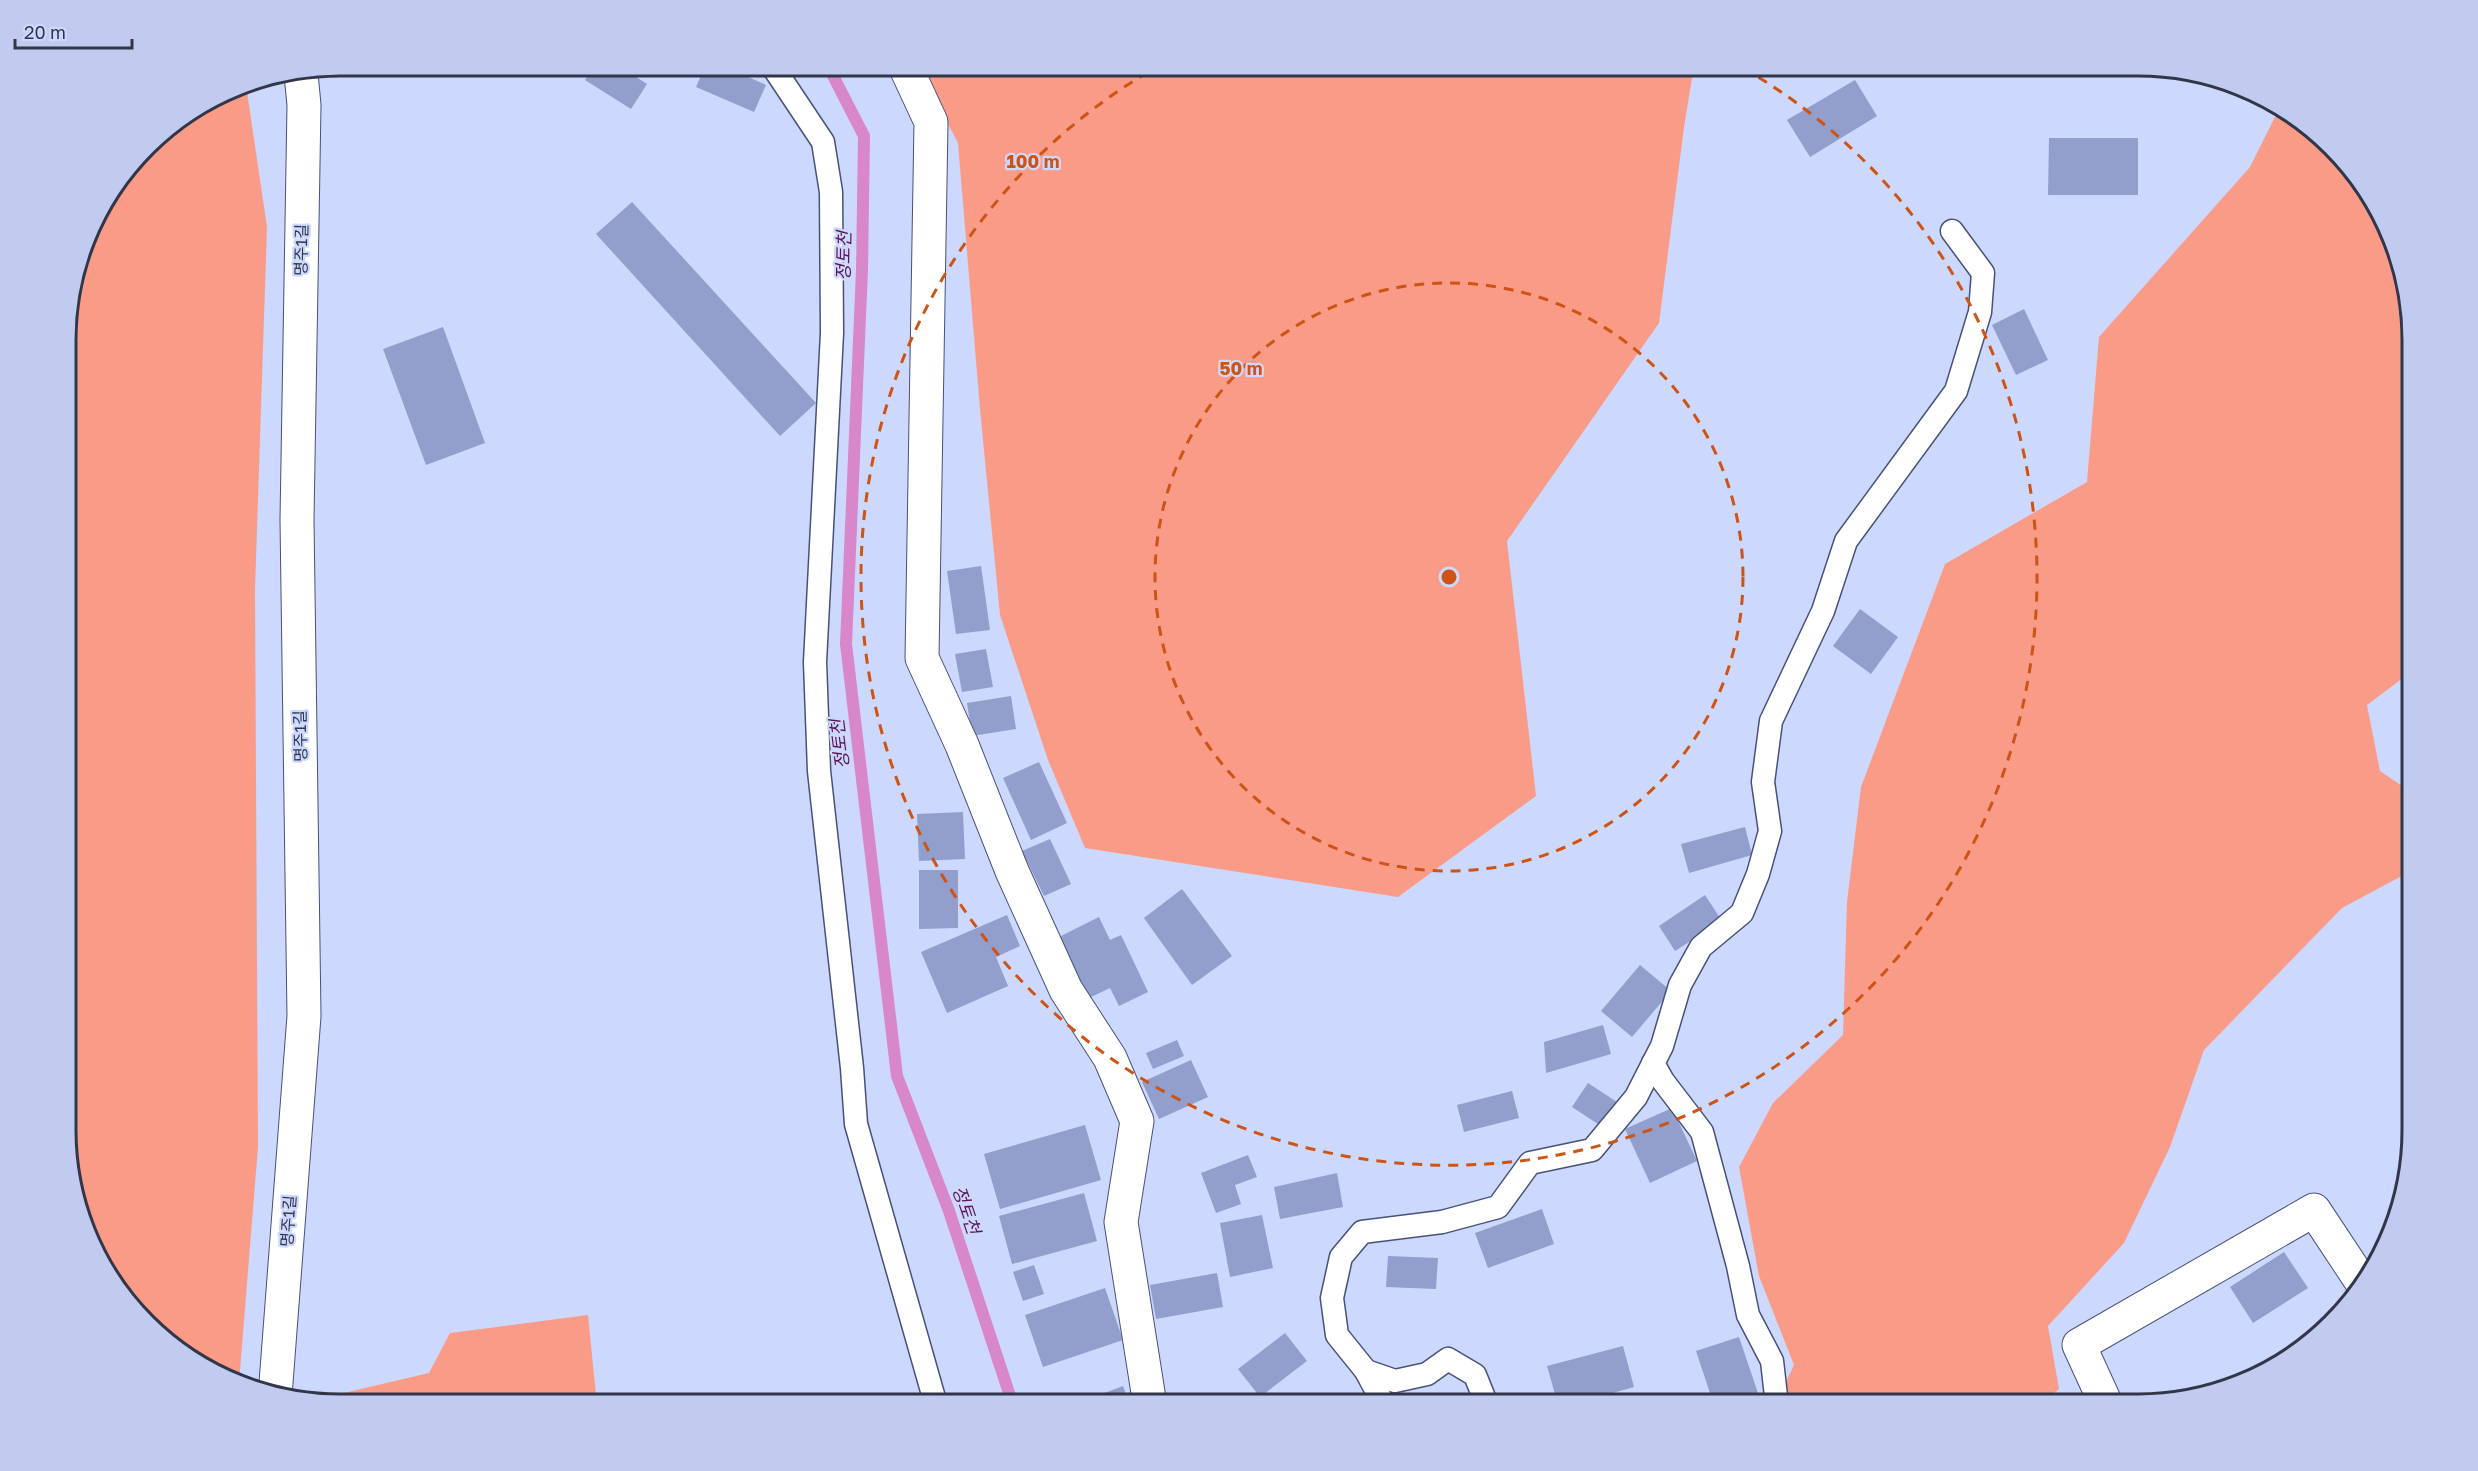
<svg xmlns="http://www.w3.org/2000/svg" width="2478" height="1471" font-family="'Golos Text','Noto Sans KR',sans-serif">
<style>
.green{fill:#fa9b87}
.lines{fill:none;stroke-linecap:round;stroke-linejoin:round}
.stream{stroke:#d887cb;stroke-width:12}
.building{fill:#929ecb}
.lane-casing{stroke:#48517a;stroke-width:25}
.street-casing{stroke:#48517a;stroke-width:35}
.secondary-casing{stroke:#48517a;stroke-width:35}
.lane{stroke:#fff;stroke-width:22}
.street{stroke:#fff;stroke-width:33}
.secondary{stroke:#fff;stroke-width:33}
.ring{fill:none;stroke:#cd5415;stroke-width:3;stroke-dasharray:10 8}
.labels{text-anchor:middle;stroke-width:4.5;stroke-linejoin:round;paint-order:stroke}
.street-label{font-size:16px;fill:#313649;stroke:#cdd8fe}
.water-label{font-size:18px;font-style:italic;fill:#5d1555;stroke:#cdd8fe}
.rim{fill:none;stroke:#313649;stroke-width:3}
.centre{fill:#cd5415;stroke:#cdd8fe;stroke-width:3}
.ring-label{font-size:18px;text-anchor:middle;font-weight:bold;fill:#cd5415;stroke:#cdd8fe;stroke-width:4.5;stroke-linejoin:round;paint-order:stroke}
</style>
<rect width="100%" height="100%" fill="#cdd8fe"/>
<g class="green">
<path d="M918,66H1694L1684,127L1659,323L1507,541L1536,796L1398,897L1085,848L1048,760L1000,615L980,409L958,143Z"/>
<path d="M246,85L267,227L255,590L258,1147L239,1383L203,1368L112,1283L68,1166V305L94,219L159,134L236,87Z"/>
<path d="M2280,107L2331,146L2375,203L2411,322V672L2367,705L2380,771L2411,792V871L2342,908L2204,1050L2170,1147L2124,1243L2048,1326L2059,1389L2041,1404L1775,1405L1794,1365L1759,1276L1739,1167L1773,1103L1843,1035L1847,902L1861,787L1945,564L2087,482L2099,337L2250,167Z"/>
<path d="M588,1315L597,1405L330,1404L331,1396L429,1373L450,1333Z"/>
</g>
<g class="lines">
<path class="stream" d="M828,66L864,136L862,270L846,644L897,1076L949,1211L1013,1405"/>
</g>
<g class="building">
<path d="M594,66H619L647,84L631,109L585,80Z"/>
<path d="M705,66H723L766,85L754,112L696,87Z"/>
<path d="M1855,80L1877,116L1810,157L1787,120Z"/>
<path d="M2049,138H2138V195H2048Z"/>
<path d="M632,202L816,403L780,436L596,234Z"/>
<path d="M2024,309L2048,360L2016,375L1992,325Z"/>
<path d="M443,327L485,443L426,465L383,349Z"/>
<path d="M981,566L990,630L956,634L947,571Z"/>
<path d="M1860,609L1898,637L1871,674L1833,646Z"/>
<path d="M986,649L993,687L962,692L955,654Z"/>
<path d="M1011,696L1016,729L972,736L967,703Z"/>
<path d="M1039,762L1067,823L1031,840L1003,778Z"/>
<path d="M963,812L965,859L919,861L917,814Z"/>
<path d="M1745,827L1752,855L1689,873L1681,844Z"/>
<path d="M1050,839L1071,884L1044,896L1022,851Z"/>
<path d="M919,870H958V928L919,929Z"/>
<path d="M1182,889L1232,956L1192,985L1144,918Z"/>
<path d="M1705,895L1722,921L1675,951L1659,926Z"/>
<path d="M1007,915L1020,946L996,957L1008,986L947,1013L921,952Z"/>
<path d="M1099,917L1110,940L1121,935L1148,992L1119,1006L1110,988L1089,998L1059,937Z"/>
<path d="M1640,965L1671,991L1632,1037L1601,1011Z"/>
<path d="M1603,1025L1611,1054L1546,1073L1544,1042Z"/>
<path d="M1177,1040L1184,1056L1153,1069L1146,1053Z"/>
<path d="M1191,1060L1208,1097L1159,1119L1142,1082Z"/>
<path d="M1588,1083L1617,1102L1601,1126L1572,1107Z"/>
<path d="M1512,1091L1519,1118L1464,1132L1457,1105Z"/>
<path d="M1672,1108L1697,1161L1650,1183L1625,1129Z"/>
<path d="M1085,1125L1101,1180L1000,1209L984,1154Z"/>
<path d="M1248,1155L1257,1177L1235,1185L1241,1204L1216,1213L1201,1173Z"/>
<path d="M1337,1173L1343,1207L1280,1219L1274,1187Z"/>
<path d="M1084,1193L1097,1241L1012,1264L999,1216Z"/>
<path d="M1542,1209L1554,1244L1488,1268L1475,1233Z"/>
<path d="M1262,1215L1273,1268L1230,1277L1220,1223Z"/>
<path d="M2284,1252L2308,1288L2253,1323L2230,1287Z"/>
<path d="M1388,1256L1438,1258L1436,1289L1386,1287Z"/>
<path d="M1034,1265L1044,1294L1023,1301L1013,1272Z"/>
<path d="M1217,1273L1223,1307L1156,1319L1150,1285Z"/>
<path d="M1105,1288L1123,1340L1043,1367L1025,1315Z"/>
<path d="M1285,1333L1307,1361L1260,1397L1238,1369Z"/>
<path d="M1739,1337L1762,1405H1714L1696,1351Z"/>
<path d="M1623,1346L1634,1387L1570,1405H1558L1547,1366Z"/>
<path d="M1123,1386L1130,1405H1073Z"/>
</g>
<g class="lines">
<defs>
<g id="lane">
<path d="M770,66L775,70L823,142L831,192L832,333L815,662L819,771L852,1068L856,1124L936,1405"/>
<path d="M1653,1063L1663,1081L1702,1132L1738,1266L1748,1315L1772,1361L1777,1405"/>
<path d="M1366,1371L1395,1381L1427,1374L1448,1359L1475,1375L1487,1405"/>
<path d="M1384,1405L1366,1371L1337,1335L1332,1298L1341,1257L1362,1232L1442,1222L1498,1207L1530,1163L1592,1150L1636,1097L1662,1046L1680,985L1701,947L1742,913L1758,874L1770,831L1763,782L1771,721L1823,611L1846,541L1956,391L1980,312L1983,273L1952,231"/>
</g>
<g id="street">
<path d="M905,66L931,122L922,658L962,745L1012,871L1066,990L1110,1058L1137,1121L1121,1222L1150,1405"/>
<path d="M2106,1404L2079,1345L2314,1210L2363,1284"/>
</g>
<path id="secondary" d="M275,1396L304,1016L297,520L304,105L301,74"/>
</defs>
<use href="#lane" class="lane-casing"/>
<use href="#street" class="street-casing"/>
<use href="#secondary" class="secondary-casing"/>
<use href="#lane" class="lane"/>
<use href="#street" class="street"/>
<use href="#secondary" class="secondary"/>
</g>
<g class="ring">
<circle cx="1449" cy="577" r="294"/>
<path d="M1743 68A588 588 0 1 1 1155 68"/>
</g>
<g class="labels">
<g class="street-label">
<text transform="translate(301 250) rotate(-89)" y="6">명주1길</text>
<text transform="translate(300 736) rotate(-91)" y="6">명주1길</text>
<text transform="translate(288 1221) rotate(-86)" y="6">명주1길</text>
</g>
<g class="water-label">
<text transform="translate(844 256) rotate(-89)" y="6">정토천</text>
<text transform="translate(840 744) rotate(-97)" y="6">정토천</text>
<text transform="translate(966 1210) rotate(71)" y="6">정토천</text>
</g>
</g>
<path d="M0 0H2478V1471H0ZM340 76H2138A264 264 0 0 1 2402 340V1130A264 264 0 0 1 2138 1394H340A264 264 0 0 1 76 1130V340A264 264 0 0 1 340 76Z" fill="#c1cbf0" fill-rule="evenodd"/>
<path class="rim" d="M340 76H2138A264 264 0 0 1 2402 340V1130A264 264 0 0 1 2138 1394H340A264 264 0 0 1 76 1130V340A264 264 0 0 1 340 76Z"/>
<circle cx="1449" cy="577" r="9" class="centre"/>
<g class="ring-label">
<text x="1033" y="168">100 m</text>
<text x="1241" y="375">50 m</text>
</g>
<path d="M15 39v9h117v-9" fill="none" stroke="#313649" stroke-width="3"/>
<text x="24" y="39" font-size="18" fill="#313649" stroke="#cdd8fe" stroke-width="4.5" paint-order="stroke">20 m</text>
</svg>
